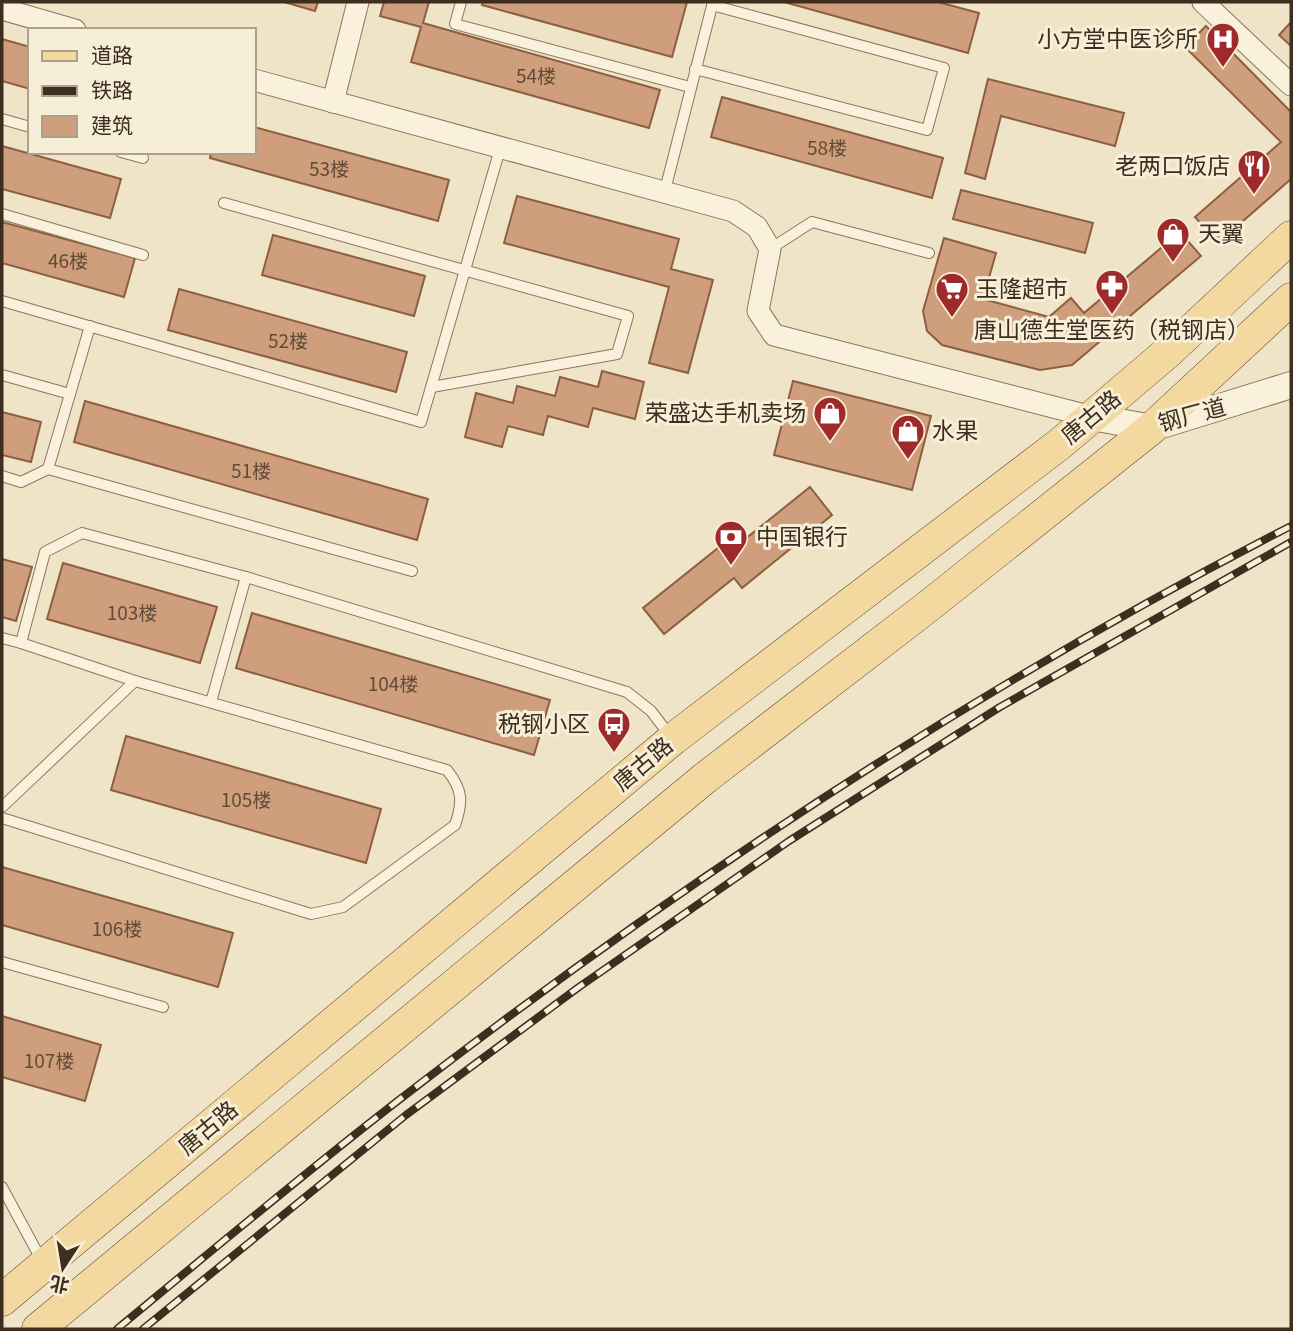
<svg xmlns="http://www.w3.org/2000/svg" width="1293" height="1331" font-family="Georgia,'Noto Sans SC',serif">
<style>
.building{fill:#cf9f7d;stroke:#8d5f41;stroke-width:2}
.lines{fill:none;stroke-linecap:round;stroke-linejoin:round}
.service-casing{stroke:#8d765c;stroke-width:12}
.minor-casing{stroke:#8d765c;stroke-width:23}
.tertiary-casing{stroke:#8d765c;stroke-width:28}
.primary-casing{stroke:#5b4430;stroke-width:33}
.service{stroke:#faf1dc;stroke-width:10}
.minor{stroke:#faf1dc;stroke-width:21}
.tertiary{stroke:#faf1dc;stroke-width:26}
.primary{stroke:#f3d9a0;stroke-width:32}
.rail-casing{stroke:#3d2e20;stroke-width:8}
.rail{stroke:#f7eed8;stroke-width:5;stroke-dasharray:16;stroke-linecap:butt}
.labels{text-anchor:middle;stroke-width:6;stroke-linejoin:round;paint-order:stroke}
.number-label{font-size:19px;fill:#624a37}
.poi-label{font-size:23px;fill:#3d2e20;stroke:#f7eed8;text-anchor:end}
.street-label{font-size:23px;fill:#3d2e20;stroke:#f7eed8}
</style>
<rect width="100%" height="100%" fill="#f0e4c8"/>
<g class="building">
<path d="M284,2H318L315,11Z"/>
<path d="M384,2H429L423,23L660,90L649,128L411,62L421,27L380,16Z"/>
<path d="M483,2H687L672,57L482,5Z"/>
<path d="M784,2H938L979,13L968,53Z"/>
<path d="M1291,22V46L1279,35Z"/>
<path d="M1206,26L1291,112V179L1218,243L1195,217L1281,142L1185,47Z"/>
<path d="M2,39L30,47V89L2,81Z"/>
<path d="M988,79L1124,113L1115,146L1001,116L985,179L965,173Z"/>
<path d="M722,97L943,158L932,198L711,137Z"/>
<path d="M254,127L449,180L438,221L210,158L211,152H254Z"/>
<path d="M2,146L121,179L110,218L2,189Z"/>
<path d="M961,190L1093,223L1085,253L953,219Z"/>
<path d="M517,196L679,239L671,269L713,280L688,373L649,363L669,287L504,243Z"/>
<path d="M2,222L135,258L124,297L2,263Z"/>
<path d="M1180,232L1201,256L1072,365L1040,370L942,345L927,331L923,311L944,238L996,253L983,299L1049,317L1071,298L1084,313Z"/>
<path d="M273,235L425,276L414,316L262,275Z"/>
<path d="M179,289L407,352L396,392L168,330Z"/>
<path d="M602,371L644,382L635,419L593,408L588,427L548,416L543,435L508,426L502,447L465,437L476,393L513,403L517,386L555,396L560,377L598,387Z"/>
<path d="M793,381L931,416L912,490L774,455Z"/>
<path d="M85,401L428,499L417,540L74,442Z"/>
<path d="M2,412L41,422L31,462L2,455Z"/>
<path d="M810,487L832,515L742,588L734,578L664,634L643,608L718,548L724,556Z"/>
<path d="M2,559L32,567L16,621L2,617Z"/>
<path d="M63,563L217,607L200,663L47,619Z"/>
<path d="M252,613L550,700L534,755L236,668Z"/>
<path d="M126,736L381,809L366,863L111,790Z"/>
<path d="M2,867L233,933L218,987L2,925Z"/>
<path d="M2,1016L101,1045L85,1101L2,1077Z"/>
</g>
<g class="lines">
<defs>
<g id="service">
<path d="M461,2L455,24L690,87"/>
<path d="M695,69L927,130L944,68L712,5"/>
<path d="M2,119L30,127"/>
<path d="M121,152L143,158"/>
<path d="M664,194L713,2"/>
<path d="M224,203L628,316L617,354L432,387"/>
<path d="M2,214L143,255"/>
<path d="M770,249L812,222L929,253"/>
<path d="M2,301L421,422L500,149"/>
<path d="M2,375L70,394"/>
<path d="M48,469L90,326"/>
<path d="M2,476L21,482L48,469L412,571"/>
<path d="M2,638L21,643"/>
<path d="M211,702L246,577"/>
<path d="M2,807L135,681"/>
<path d="M2,818L311,914L343,907L455,825C463,802 463,790 447,770L135,681L21,643L45,552L82,533L246,577L627,692L651,711L671,737"/>
<path d="M2,962L163,1007"/>
<path d="M2,1187L43,1263"/>
</g>
<g id="minor">
<path d="M1203,2L1291,85"/>
<path d="M2,9L75,30"/>
<path d="M254,80L733,211L757,227L770,249L758,311L774,335L1092,417"/>
<path d="M333,102L358,2"/>
</g>
<path id="tertiary" d="M1092,417L1152,428L1291,385"/>
<g id="primary">
<path d="M2,1300L673,739L1061,443L1168,352L1291,237"/>
<path d="M38,1329L705,778L926,608L1152,428L1291,299"/>
</g>
</defs>
<use href="#service" class="service-casing"/>
<use href="#minor" class="minor-casing"/>
<use href="#tertiary" class="tertiary-casing"/>
<use href="#primary" class="primary-casing"/>
<use href="#service" class="service"/>
<use href="#minor" class="minor"/>
<use href="#tertiary" class="tertiary"/>
<use href="#primary" class="primary"/>
<defs>
<g id="rail">
<path d="M117,1329C209,1253 301,1176 395,1103C675,886 975,688 1291,526"/>
<path d="M143,1329L406,1115L579,987L789,841L1000,707L1291,542"/>
</g>
</defs>
<use href="#rail" class="rail-casing"/>
<use href="#rail" class="rail"/>
</g>
<defs>
<symbol id="hospital-pin" viewBox="-11 -11 22 30"><path d="M0 17L-7.5 6A9.5 9.5 0 1 1 7.5 6Z" fill="#9e2a2b" stroke="#f7eed8"/><path d="M-5-5h3v3.5h4V-5h3V5h-3V1.5h-4V5h-3Z" fill="#fff"/></symbol>
<symbol id="restaurant-pin" viewBox="-11 -11 22 30"><path d="M0 17L-7.5 6A9.5 9.5 0 1 1 7.5 6Z" fill="#9e2a2b" stroke="#f7eed8"/><path d="M-5-6h1v4h1v-4h1v4h1v-4h1v5L-1.5 .5V6h-2V.5L-5-1ZM5-6V6H3V1.5H1.5Q1.5-4 5-6Z" fill="#fff"/></symbol>
<symbol id="shop-pin" viewBox="-11 -11 22 30"><path d="M0 17L-7.5 6A9.5 9.5 0 1 1 7.5 6Z" fill="#9e2a2b" stroke="#f7eed8"/><path d="M-5-2.5h2.3a2.7 3.5 0 0 1 5.4 0H5L5.5 6h-11ZM-1.5-2.5h3a1.5 2.3 0 0 0-3 0Z" fill="#fff"/></symbol>
<symbol id="pharmacy-pin" viewBox="-11 -11 22 30"><path d="M0 17L-7.5 6A9.5 9.5 0 1 1 7.5 6Z" fill="#9e2a2b" stroke="#f7eed8"/><path d="M-2-6h4v4h4v4h-4v4h-4v-4h-4v-4h4Z" fill="#fff"/></symbol>
<symbol id="supermarket-pin" viewBox="-11 -11 22 30"><path d="M0 17L-7.5 6A9.5 9.5 0 1 1 7.5 6Z" fill="#9e2a2b" stroke="#f7eed8"/><path d="M-6-5.5h2.5l.6 2H6L4.5 2H-2.5L-4.4-4H-6ZM-1.5 3.2a1.3 1.3 0 1 0 .1 0ZM3 3.2a1.3 1.3 0 1 0 .1 0Z" fill="#fff"/></symbol>
<symbol id="bank-pin" viewBox="-11 -11 22 30"><path d="M0 17L-7.5 6A9.5 9.5 0 1 1 7.5 6Z" fill="#9e2a2b" stroke="#f7eed8"/><path d="M-6-4H6V4H-6ZM0-2.3a2.3 2.3 0 1 0 0 4.6a2.3 2.3 0 1 0 0-4.6Z" fill="#fff"/></symbol>
<symbol id="bus-pin" viewBox="-11 -11 22 30"><path d="M0 17L-7.5 6A9.5 9.5 0 1 1 7.5 6Z" fill="#9e2a2b" stroke="#f7eed8"/><path d="M-5-6H5V4H4V6H2V4H-2V6H-4V4H-5ZM-3.5-4V0h7V-4ZM-3.5 1.2v1.5H-2V1.2ZM2 1.2v1.5H3.5V1.2Z" fill="#fff"/></symbol>
</defs>
<g fill-rule="evenodd">
<use href="#hospital-pin" x="1204" y="20" width="38" height="52"/>
<use href="#restaurant-pin" x="1235" y="147" width="38" height="52"/>
<use href="#shop-pin" x="1154" y="215" width="38" height="52"/>
<use href="#pharmacy-pin" x="1093" y="267" width="38" height="52"/>
<use href="#supermarket-pin" x="933" y="270" width="38" height="52"/>
<use href="#shop-pin" x="811" y="394" width="38" height="52"/>
<use href="#shop-pin" x="889" y="412" width="38" height="52"/>
<use href="#bank-pin" x="712" y="518" width="38" height="52"/>
<use href="#bus-pin" x="595" y="705" width="38" height="52"/>
</g>
<g class="labels">
<g class="number-label">
<text x="536" y="83">54楼</text>
<text x="827" y="155">58楼</text>
<text x="329" y="176">53楼</text>
<text x="68" y="268">46楼</text>
<text x="288" y="348">52楼</text>
<text x="251" y="478">51楼</text>
<text x="132" y="620">103楼</text>
<text x="393" y="691">104楼</text>
<text x="246" y="807">105楼</text>
<text x="117" y="936">106楼</text>
<text x="49" y="1068">107楼</text>
</g>
<g class="poi-label">
<text x="1198" y="47">小方堂中医诊所</text>
<text x="1230" y="174">老两口饭店</text>
<text x="1198" y="242" text-anchor="start">天翼</text>
<text x="976" y="297" text-anchor="start">玉隆超市</text>
<text x="1112" y="338" text-anchor="middle">唐山德生堂医药（税钢店）</text>
<text x="806" y="421">荣盛达手机卖场</text>
<text x="932" y="439" text-anchor="start">水果</text>
<text x="756" y="545" text-anchor="start">中国银行</text>
<text x="590" y="732">税钢小区</text>
</g>
<g class="street-label">
<text transform="translate(1192 415) rotate(-15)" y="8">钢厂道</text>
<text transform="translate(1091 417) rotate(-40)" y="8">唐古路</text>
<text transform="translate(643 764) rotate(-40)" y="8">唐古路</text>
<text transform="translate(208 1128) rotate(-40)" y="8">唐古路</text>
</g>
</g>
<rect width="1293" height="1331" fill="none" stroke="#3d2e20" stroke-width="7"/>
<rect x="28" y="28" width="228" height="126" fill="#f7eed8" stroke="#ada18e" stroke-width="2"/>
<rect x="42" y="51" width="35" height="10" fill="#f3d9a0" stroke="#ada18e" stroke-width="2"/>
<text x="91" y="63" font-size="21" fill="#3d2e20">道路</text>
<rect x="42" y="86" width="35" height="10" fill="#3d2e20" stroke="#ada18e" stroke-width="2"/>
<text x="91" y="98" font-size="21" fill="#3d2e20">铁路</text>
<rect x="42" y="116" width="35" height="21" fill="#cf9f7d" stroke="#ada18e" stroke-width="2"/>
<text x="91" y="133" font-size="21" fill="#3d2e20">建筑</text>
<g transform="translate(63 1268) rotate(192)" stroke="#f7eed8" stroke-width="5" paint-order="stroke">
<path d="M0-5L12 26L0 18L-12 26Z" fill="#3d2e20"/>
<text y="-10" font-size="19" font-weight="bold" text-anchor="middle" fill="#3d2e20">北</text>
</g>
</svg>
